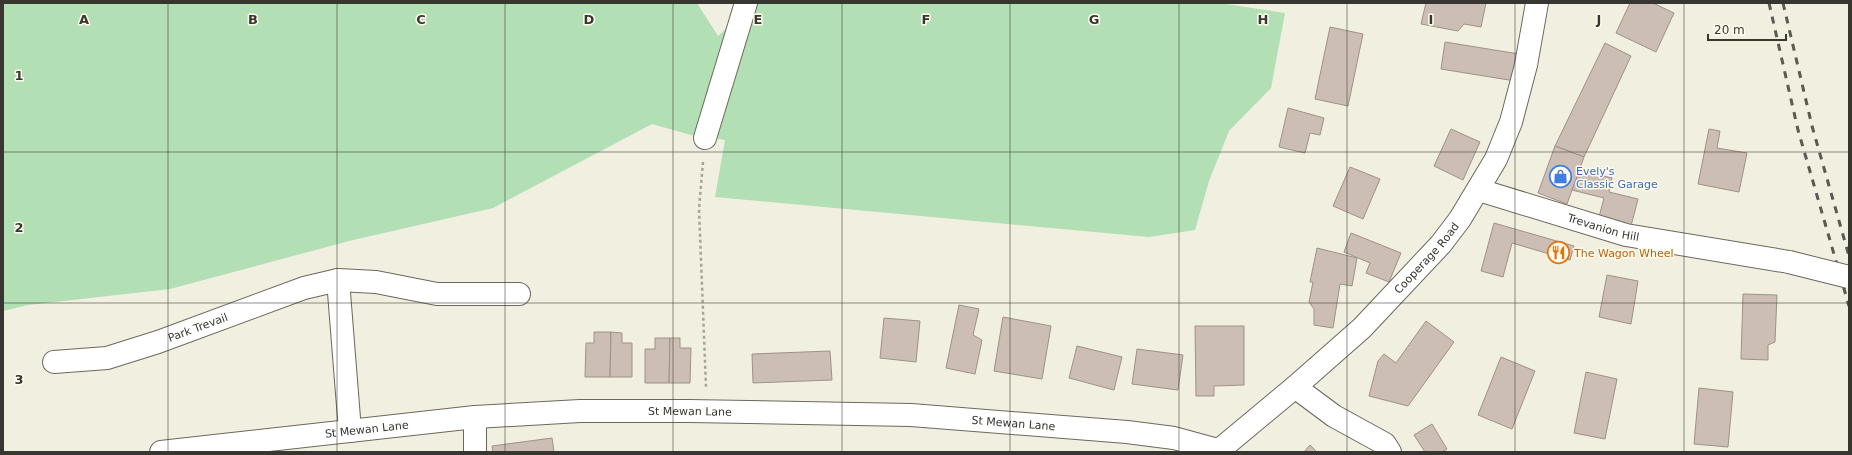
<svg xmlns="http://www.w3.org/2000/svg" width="1852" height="455" font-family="'DejaVu Sans',sans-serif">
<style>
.green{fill:#b2dfb3}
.building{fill:#ccbeb5;stroke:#9e9189}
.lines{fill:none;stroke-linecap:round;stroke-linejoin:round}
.minor-casing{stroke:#6b695c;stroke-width:24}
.major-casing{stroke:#6b695c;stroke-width:24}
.path{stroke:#a6a499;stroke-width:2.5;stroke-dasharray:3 3;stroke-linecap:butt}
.minor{stroke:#fff;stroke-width:22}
.major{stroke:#fff;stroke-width:22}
.rail{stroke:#5b5a52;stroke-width:3;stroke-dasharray:7 7;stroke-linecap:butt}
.minor-bridge-casing{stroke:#6b695c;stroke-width:24;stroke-linecap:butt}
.minor-bridge{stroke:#fff;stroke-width:22}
.grid{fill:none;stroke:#373630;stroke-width:1;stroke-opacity:0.55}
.labels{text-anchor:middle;stroke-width:3;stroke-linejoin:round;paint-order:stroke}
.shop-label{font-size:11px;fill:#366cbe;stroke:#fffced;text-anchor:start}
.street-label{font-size:11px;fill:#373630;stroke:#fffced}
.food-label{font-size:11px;fill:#c56008;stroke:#fffced;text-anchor:start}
.grid-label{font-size:13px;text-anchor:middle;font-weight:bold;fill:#373630;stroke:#fffced;stroke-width:3;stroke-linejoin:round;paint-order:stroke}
</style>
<rect width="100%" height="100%" fill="#f1efe0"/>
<path class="green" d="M3,3H697L718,36L755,3H1220L1285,13L1271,88L1229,131L1209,181L1195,230L1149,237L715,197L725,140L691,135L652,124L493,208L349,241L170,289L28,305L3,311Z"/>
<g class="building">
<path d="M1426,3H1486L1481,27L1464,24L1458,31L1421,24Z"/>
<path d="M1630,3H1653L1674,13L1656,52L1616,33Z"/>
<path d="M1330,27L1363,34L1348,106L1315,99Z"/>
<path d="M1445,42L1519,54L1515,81L1441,69Z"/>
<path d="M1605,43L1631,56L1584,157L1555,146Z"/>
<path d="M1288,108L1324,118L1320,135L1310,133L1305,153L1279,147Z"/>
<path d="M1451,129L1480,142L1463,180L1434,166Z"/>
<path d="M1709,129L1720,131L1717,148L1747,153L1739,192L1698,184Z"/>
<path d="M1555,146L1584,157L1567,204L1538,193Z"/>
<path d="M1350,167L1380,179L1363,219L1333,206Z"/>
<path d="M1580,170L1612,178L1609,192L1638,199L1631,226L1599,217L1604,198L1572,190Z"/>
<path d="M1494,223L1574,246L1570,260L1512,243L1503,277L1481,271Z"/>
<path d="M1351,233L1401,253L1389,282L1366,273L1370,263L1344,252Z"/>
<path d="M1317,248L1357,258L1352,286L1340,284L1333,328L1314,325V309L1309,302L1313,282H1310Z"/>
<path d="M1607,275L1638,281L1631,324L1599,317Z"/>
<path d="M1743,294L1777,295L1775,342L1768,345V360L1741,359Z"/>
<path d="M959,305L979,309L973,335L982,340L975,374L946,368Z"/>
<path d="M1003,317L1051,326L1042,379L994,371Z"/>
<path d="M884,318L920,321L916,362L880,358Z"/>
<path d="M1426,321L1454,342L1408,406L1369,396L1378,361L1384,354L1396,363Z"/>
<path d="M1195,326H1244V385L1214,386V396H1196Z"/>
<path d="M594,332H611L610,377H585L586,343H594Z"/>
<path d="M611,332L622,333V343H632V377H610Z"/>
<path d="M655,338H670L669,383H645V349H655Z"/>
<path d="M670,338H680V348H691L690,383H669Z"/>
<path d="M1077,346L1122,357L1114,390L1069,378Z"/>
<path d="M1137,349L1183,355L1178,390L1132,384Z"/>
<path d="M830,351L832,380L753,383L752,354Z"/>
<path d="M1501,357L1535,371L1512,429L1478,415Z"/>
<path d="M1586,372L1617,379L1605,439L1574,433Z"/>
<path d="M1699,388L1733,392L1728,447L1694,444Z"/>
<path d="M1432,424L1447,449L1442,452H1425L1414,435Z"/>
<path d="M552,438L554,452H493L492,446Z"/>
<path d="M1310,445L1317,452H1304Z"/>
</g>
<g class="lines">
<defs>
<g id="minor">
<path d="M705,138L746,3"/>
<path id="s1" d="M1479,190L1626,235L1789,262"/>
<path d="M338,280L350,431"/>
<path id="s2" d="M54,362L107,358L158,342L304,288L338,280L376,282L437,294H519"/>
<path d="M1295,387L1334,416L1385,444L1390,452"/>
<path d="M475,417V452"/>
<path id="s3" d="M161,452L475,417L580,411H689L911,415L1127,432L1174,438L1218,450"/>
</g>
<g id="major">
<path id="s4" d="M1217,452L1295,387L1362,328L1441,244L1460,219L1496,159L1511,122L1526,65L1537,3"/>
</g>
</defs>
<use href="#minor" class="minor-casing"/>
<use href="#major" class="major-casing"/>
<path class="path" d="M703,162L699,209L706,387"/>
<use href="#minor" class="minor"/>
<use href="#major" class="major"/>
<g class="rail">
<path d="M1769,3L1798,130L1849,306"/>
<path d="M1783,3L1812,126L1849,256"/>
</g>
<defs>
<path id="minor-bridge" d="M1789,262L1849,277"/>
</defs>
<use href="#minor-bridge" class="minor-bridge-casing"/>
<use href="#minor-bridge" class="minor-bridge"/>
</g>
<path class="grid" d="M168,3V452M337,3V452M505,3V452M673,3V452M842,3V452M1010,3V452M1179,3V452M1347,3V452M1515,3V452M1684,3V452M3,152H1849M3,303H1849"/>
<defs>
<symbol id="shop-ring" viewBox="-11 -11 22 22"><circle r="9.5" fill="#fffced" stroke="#3f7fe0" stroke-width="1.5"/><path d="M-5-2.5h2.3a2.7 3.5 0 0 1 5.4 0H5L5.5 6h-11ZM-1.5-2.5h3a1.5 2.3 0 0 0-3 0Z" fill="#3f7fe0"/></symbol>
<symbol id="restaurant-ring" viewBox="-11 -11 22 22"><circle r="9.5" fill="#fffced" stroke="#e8710a" stroke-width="1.5"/><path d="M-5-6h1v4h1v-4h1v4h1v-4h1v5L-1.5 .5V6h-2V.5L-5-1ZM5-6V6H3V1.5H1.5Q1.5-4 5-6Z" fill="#e8710a"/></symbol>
</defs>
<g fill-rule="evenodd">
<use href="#shop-ring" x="1548" y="164" width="25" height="25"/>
<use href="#restaurant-ring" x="1546" y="240" width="25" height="25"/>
</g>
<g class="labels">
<g class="shop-label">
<text x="1576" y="175">Evely's<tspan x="1576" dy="13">Classic Garage</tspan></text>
</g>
<g class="street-label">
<text dy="4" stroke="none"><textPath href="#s1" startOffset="130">Trevanion Hill</textPath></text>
<text dy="4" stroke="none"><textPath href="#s4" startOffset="286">Cooperage Road</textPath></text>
<text dy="4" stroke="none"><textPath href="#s2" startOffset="149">Park Trevail</textPath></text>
<text dy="4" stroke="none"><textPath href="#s3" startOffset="531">St Mewan Lane</textPath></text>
<text dy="4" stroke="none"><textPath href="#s3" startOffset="855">St Mewan Lane</textPath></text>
<text dy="4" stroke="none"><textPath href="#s3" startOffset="207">St Mewan Lane</textPath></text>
</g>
<g class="food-label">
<text x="1574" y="257">The Wagon Wheel</text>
</g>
</g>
<g class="grid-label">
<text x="84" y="24">A</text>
<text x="253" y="24">B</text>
<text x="421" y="24">C</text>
<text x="589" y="24">D</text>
<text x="758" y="24">E</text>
<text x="926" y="24">F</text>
<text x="1094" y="24">G</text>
<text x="1263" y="24">H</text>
<text x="1431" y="24">I</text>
<text x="1599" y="24">J</text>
<text x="19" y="80">1</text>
<text x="19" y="232">2</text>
<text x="19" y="384">3</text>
</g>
<rect width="1852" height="455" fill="none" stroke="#373630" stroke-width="8"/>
<path d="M1708 34v6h78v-6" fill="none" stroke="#373630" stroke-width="2"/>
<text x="1714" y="34" font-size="12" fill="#373630" stroke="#fffced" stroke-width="3" paint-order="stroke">20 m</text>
</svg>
